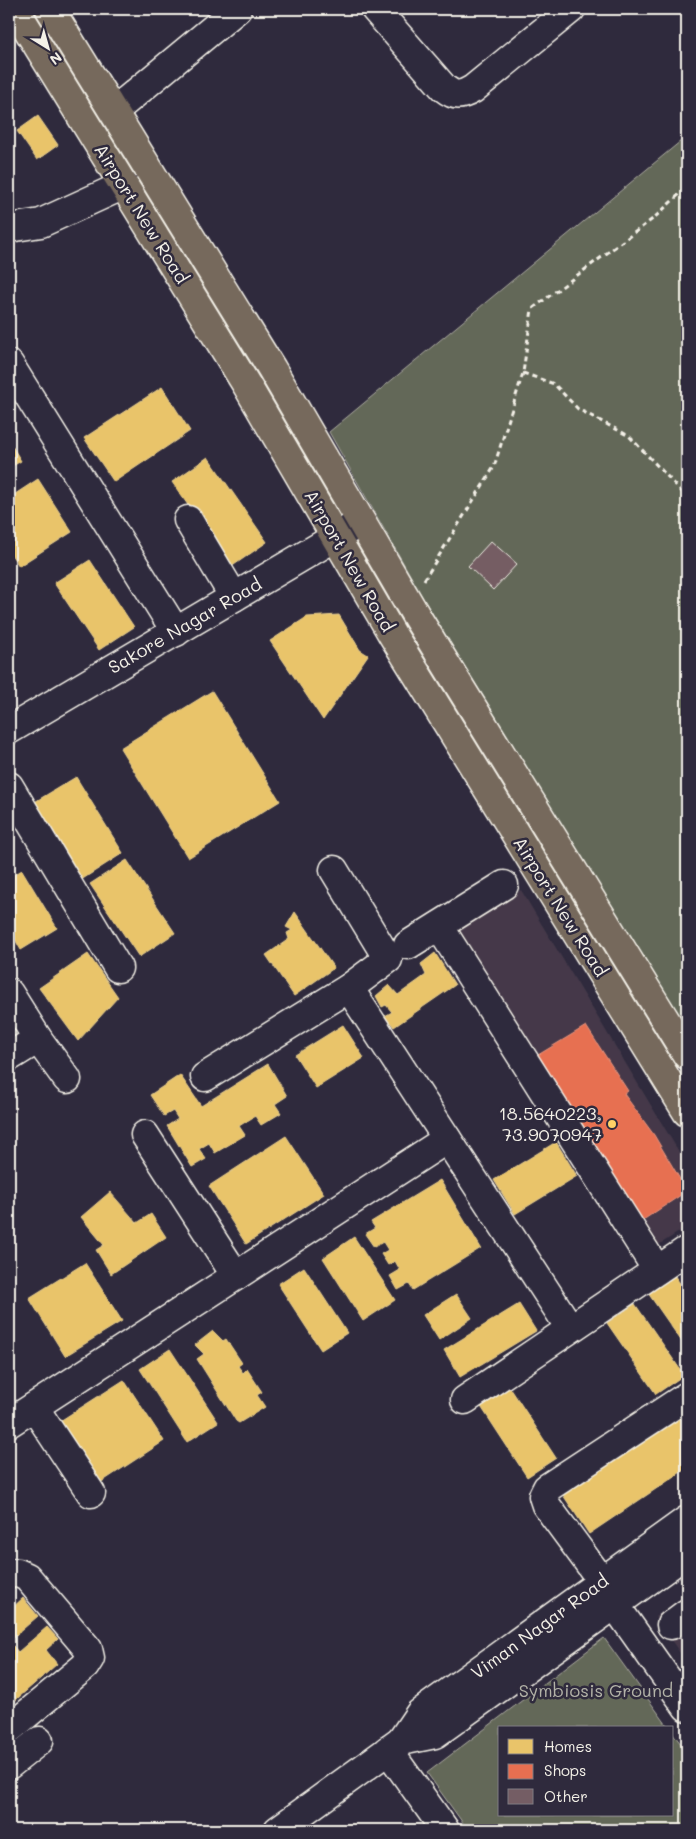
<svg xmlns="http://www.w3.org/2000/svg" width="696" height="1839" font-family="Mali,sans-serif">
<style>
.built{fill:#443949}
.green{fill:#646759;stroke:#acaca0}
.homes{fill:#e9c46a;stroke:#ecd290}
.shops{fill:#e76f51;stroke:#eb967e}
.building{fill:#745d64;stroke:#f4f1e8}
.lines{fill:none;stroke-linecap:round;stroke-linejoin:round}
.minor-casing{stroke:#f4f1e8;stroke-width:31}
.major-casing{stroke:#f4f1e8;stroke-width:31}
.path{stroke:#f4f1e8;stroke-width:3;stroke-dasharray:5 4;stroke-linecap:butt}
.minor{stroke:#2f2a3d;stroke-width:28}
.major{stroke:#76695c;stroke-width:28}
.poi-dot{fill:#ffd166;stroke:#2f2a3d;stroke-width:2}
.labels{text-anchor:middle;stroke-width:5;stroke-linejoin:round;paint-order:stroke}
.street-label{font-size:18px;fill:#f4f1e8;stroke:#2f2a3d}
.poi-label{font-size:18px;fill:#f4f1e8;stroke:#2f2a3d;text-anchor:end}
.park-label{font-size:18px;fill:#b3b3a8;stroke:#2f2a3d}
</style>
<rect width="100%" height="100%" fill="#2f2a3d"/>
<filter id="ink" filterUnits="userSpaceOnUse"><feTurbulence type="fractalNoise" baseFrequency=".02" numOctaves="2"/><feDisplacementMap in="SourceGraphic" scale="10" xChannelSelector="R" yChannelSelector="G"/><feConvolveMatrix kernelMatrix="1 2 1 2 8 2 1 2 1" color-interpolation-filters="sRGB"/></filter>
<g filter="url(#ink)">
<g class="built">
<path d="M521,890L687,1165V1227L641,1256L445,939Z"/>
<path d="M687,1594V1663L655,1617Z"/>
</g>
<g class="green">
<path d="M687,136V1029L426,603L329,432Z"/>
<path d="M604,1638L669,1728H500V1815H672V1732L687,1752V1830H468L427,1773Z"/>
</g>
<g class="homes">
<path d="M38,116L58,145L37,160L17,131Z"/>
<path d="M162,387L190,431L114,482L84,438Z"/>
<path d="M9,441L21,461L9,468Z"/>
<path d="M208,457L267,542L231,567L172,482Z"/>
<path d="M38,479L72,532L19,566L9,551V498Z"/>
<path d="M90,560L134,627L99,650L54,583Z"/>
<path d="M339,615L360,650L368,655L323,720L270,641L307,617Z"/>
<path d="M212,691L280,801L188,858L120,748Z"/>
<path d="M76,777L123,853L81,880L33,803Z"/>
<path d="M127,860L175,933L139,957L90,884Z"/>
<path d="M22,870L57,928L21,950L9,929V878Z"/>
<path d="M295,912L334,968L294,996L266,955L289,939L287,933L292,930L286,927Z"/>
<path d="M435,953L455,985L394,1027L385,1016L392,1012L386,1005L382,1007L376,996L389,985L398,995L426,975L421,964Z"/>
<path d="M88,954L118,997L78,1041L39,988Z"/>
<path d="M343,1025L364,1058L316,1088L295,1055Z"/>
<path d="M268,1064L287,1096L275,1104L281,1113L261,1125L255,1116L239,1126L245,1135L215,1153L209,1143L199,1149L206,1159L192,1167L167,1126L178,1119L173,1111L164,1116L150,1095L180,1075L201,1106Z"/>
<path d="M286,1136L324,1194L246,1244L209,1186Z"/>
<path d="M556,1142L577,1176L515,1214L494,1180Z"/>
<path d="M440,1180L481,1248L413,1290L409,1284L398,1290L390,1276L400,1270L395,1261L388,1265L381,1254L388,1250L383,1242L374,1247L365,1234L375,1228L371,1222Z"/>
<path d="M110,1192L137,1223L151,1214L166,1237L111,1274L96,1250L104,1245L81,1217Z"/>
<path d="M354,1237L395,1300L363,1321L323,1258Z"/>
<path d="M85,1263L122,1321L65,1356L29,1298Z"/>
<path d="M304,1267L347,1333L321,1350L278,1284Z"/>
<path d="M674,1275L687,1293V1349L648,1293Z"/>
<path d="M456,1294L472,1318L439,1340L423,1315Z"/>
<path d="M519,1304L536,1331L460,1377L444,1350Z"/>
<path d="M635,1304L684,1375L656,1394L607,1323Z"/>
<path d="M213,1331L223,1341L226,1339L242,1363L238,1366L243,1373L247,1369L262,1392L257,1395L265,1407L239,1423L236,1421L197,1359L204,1354L195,1345Z"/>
<path d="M170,1349L218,1422L187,1442L140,1369Z"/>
<path d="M124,1380L164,1441L100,1483L60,1421Z"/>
<path d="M507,1383L556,1458L527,1477L478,1402Z"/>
<path d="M687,1404V1468L589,1534L559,1489Z"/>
<path d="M23,1598L38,1616L9,1641L18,1652L47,1627L58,1639L46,1650L57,1664L11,1704L9,1701V1607L11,1609Z"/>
</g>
<path class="shops" d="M586,1026L628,1091L624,1094L654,1135L687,1191L640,1222L616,1179L602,1158L575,1126L580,1122L538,1055Z"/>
<path class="building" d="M491,541L517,564L493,590L468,566Z"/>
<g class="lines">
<defs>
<g id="minor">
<path d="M375,9L444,88C455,97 461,96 473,89L571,9"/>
<path d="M114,111L237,9"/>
<path d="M9,228L41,223L124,185"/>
<path d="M9,364L176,632"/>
<path d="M188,520L234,597"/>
<path d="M9,730L361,522"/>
<path d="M9,786L118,968"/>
<path d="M439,926L657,1270"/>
<path d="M408,945L504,885"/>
<path d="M349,988L570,1328"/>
<path d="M9,993L38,1039L67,1079"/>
<path d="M9,1057L38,1039"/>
<path d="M205,1077L349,988L388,959L334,870"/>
<path d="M145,1135L236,1276"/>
<path d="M465,1400L687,1250"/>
<path d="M34,1407L91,1493"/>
<path d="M9,1423L447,1139"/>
<path d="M9,1573H18L27,1577L88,1649L90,1658L85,1666L9,1729"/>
<path d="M602,1581L546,1505L543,1496L547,1488L687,1396"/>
<path d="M615,1605L687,1707"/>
<path d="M671,1625L687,1613"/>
<path d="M401,1741L435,1734L687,1553"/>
<path d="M388,1750L445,1830"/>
<path d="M9,1765L39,1741"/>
<path d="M278,1830L401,1741L420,1713L687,1520"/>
</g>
<g id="major">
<path d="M15,9L246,384L392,634L687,1112"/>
<path d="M50,9L272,369L418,619L687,1055"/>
</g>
</defs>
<use href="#minor" class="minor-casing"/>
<use href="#major" class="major-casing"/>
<g class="path">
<path d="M523,373L554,384L578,409L629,436L687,497"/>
<path d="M424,580L494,467L523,373L532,309L654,218L687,187"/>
</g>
<use href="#minor" class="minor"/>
<use href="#major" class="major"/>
</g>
</g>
<circle class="poi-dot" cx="612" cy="1124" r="5"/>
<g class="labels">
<g class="street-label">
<text transform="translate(141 214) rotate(58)" y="6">Airport New Road</text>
<text transform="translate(349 561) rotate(60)" y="6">Airport New Road</text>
<text transform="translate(185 626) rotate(-30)" y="6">Sakore Nagar Road</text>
<text transform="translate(560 907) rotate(58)" y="6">Airport New Road</text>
<text transform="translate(540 1627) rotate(-36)" y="6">Viman Nagar Road</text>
</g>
<g class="poi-label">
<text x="602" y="1120">18.5640223,<tspan x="602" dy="21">73.9070947</tspan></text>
</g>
<g class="park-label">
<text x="596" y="1697">Symbiosis Ground</text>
</g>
</g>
<rect width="696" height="1839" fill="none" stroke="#2f2a3d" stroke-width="30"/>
<rect x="15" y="15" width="666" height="1809" fill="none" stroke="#f4f1e8" stroke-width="2" filter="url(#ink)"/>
<rect x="498" y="1726" width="175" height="90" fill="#2f2a3d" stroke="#7e7a81"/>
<rect x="508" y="1739" width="25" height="15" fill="#e9c46a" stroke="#7e7a81"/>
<text x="544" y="1752" font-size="15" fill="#f4f1e8">Homes</text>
<rect x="508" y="1764" width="25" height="15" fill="#e76f51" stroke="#7e7a81"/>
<text x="544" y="1776" font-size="15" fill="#f4f1e8">Shops</text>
<rect x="508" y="1789" width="25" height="15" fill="#745d64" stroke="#7e7a81"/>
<text x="544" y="1802" font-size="15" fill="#f4f1e8">Other</text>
<g transform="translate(48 48) rotate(143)" stroke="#2f2a3d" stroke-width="4" paint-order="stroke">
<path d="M0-4L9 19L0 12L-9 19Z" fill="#f4f1e8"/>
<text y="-8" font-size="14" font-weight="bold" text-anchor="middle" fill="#f4f1e8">N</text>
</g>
</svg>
